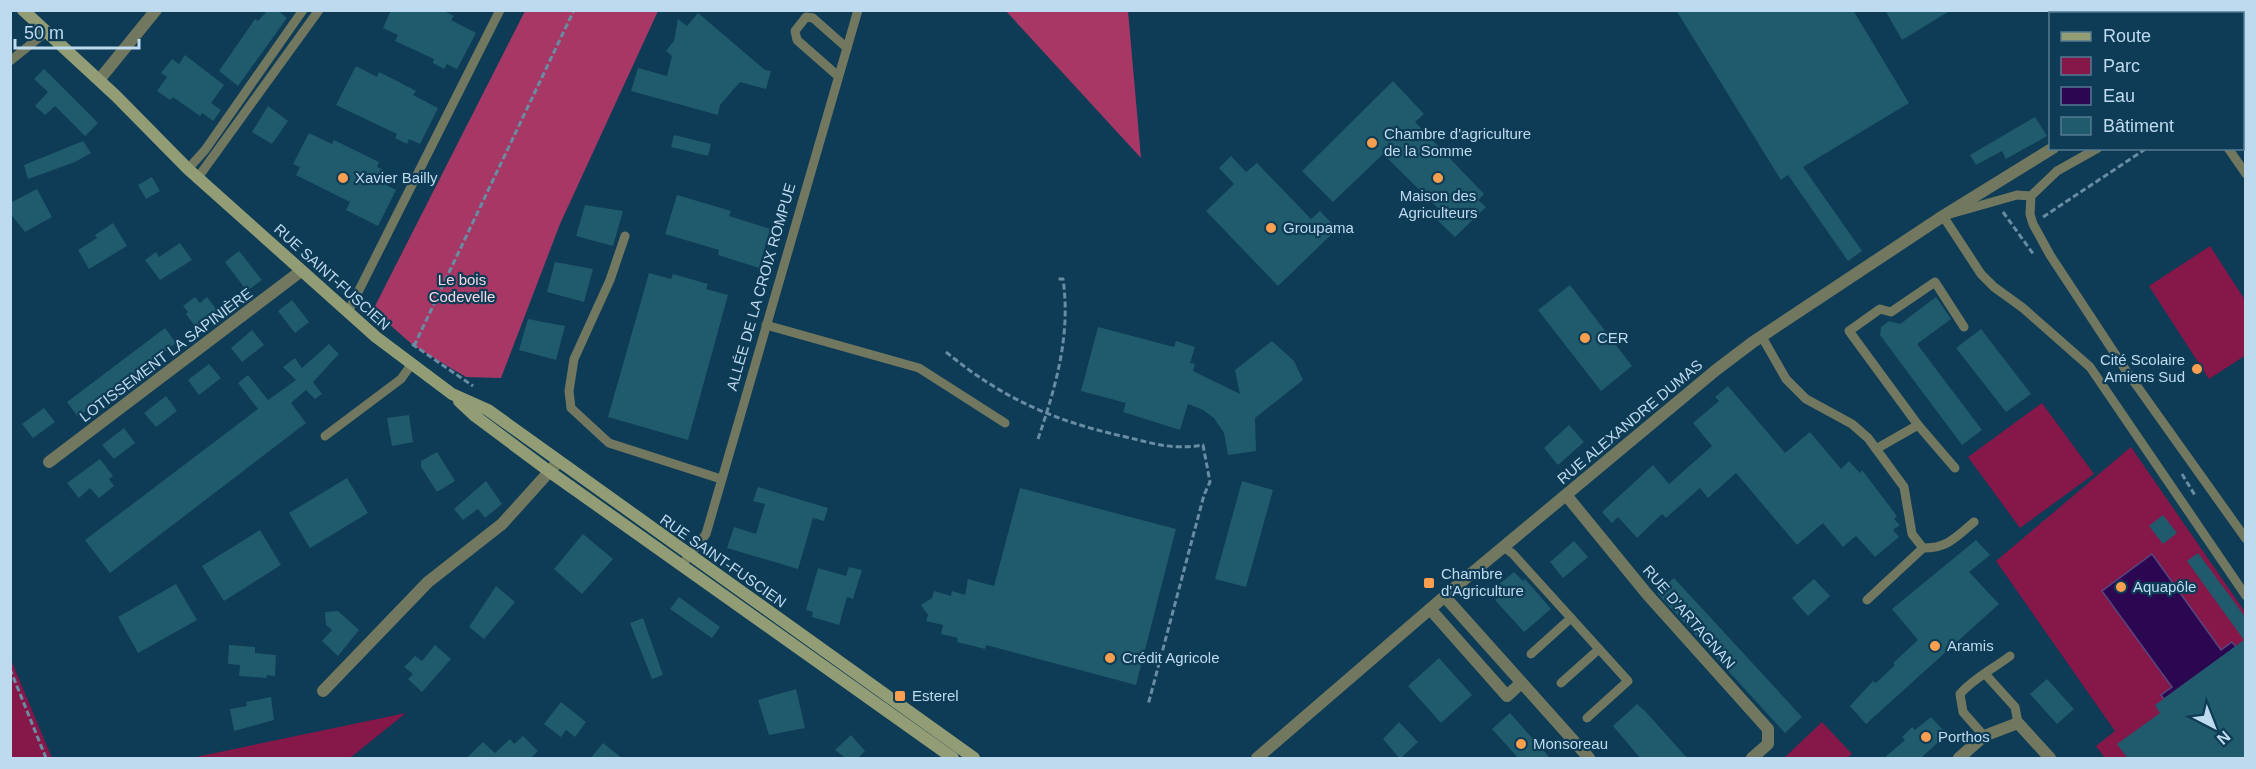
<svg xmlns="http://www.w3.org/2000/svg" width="2256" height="769" font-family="Arial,sans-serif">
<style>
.green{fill:#851749}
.forest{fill:#a73865}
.water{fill:#2b0751;stroke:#574680;stroke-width:1.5}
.building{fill:#1f5b6c}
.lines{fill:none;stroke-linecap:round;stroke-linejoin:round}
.path{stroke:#688ca3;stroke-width:3;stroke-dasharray:6 3;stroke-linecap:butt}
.service{stroke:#72785f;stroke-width:9}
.minor{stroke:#72785f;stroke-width:12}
.tertiary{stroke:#72785f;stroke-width:12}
.secondary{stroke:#929c75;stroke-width:12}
.poi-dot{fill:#fa9f4f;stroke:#0e3b55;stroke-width:2}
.labels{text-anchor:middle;stroke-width:4.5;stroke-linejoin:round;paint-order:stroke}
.poi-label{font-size:15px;fill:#bedaee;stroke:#0e3b55;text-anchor:start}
.street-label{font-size:15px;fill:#bedaee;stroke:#0e3b55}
.park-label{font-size:15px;fill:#f6d7e0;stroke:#0e3b55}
</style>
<rect width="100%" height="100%" fill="#0e3b55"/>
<g class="green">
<path d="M2210,246L2245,300L2246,355L2209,379L2149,286Z"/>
<path d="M2042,403L2094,474L2020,528L1968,457Z"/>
<path d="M2131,447L2245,612V758H2105L2096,746L2115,731L1996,561Z"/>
<path d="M10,660H11L52,758H11Z"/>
<path d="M406,713L350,758H191Z"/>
<path d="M1822,722L1852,754L1847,758H1784Z"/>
</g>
<g class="forest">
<path d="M525,11H658L560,224L501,378L466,377L414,346L373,310Z"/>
<path d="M1006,11H1128L1141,158Z"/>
</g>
<path class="water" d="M2152,554L2221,650L2232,642L2236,647L2164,699L2161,695L2172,687L2102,591Z"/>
<g class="building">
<path d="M268,10H277L287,18L238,86L219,71L255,19L258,21Z"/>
<path d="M391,10H442L454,16L451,20L476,33L457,69L447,64L444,69L433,63L434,59L395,41L398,35L383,28Z"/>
<path d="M1676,10H1853L1909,103L1803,167L1862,251L1848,261L1788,175L1781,180Z"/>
<path d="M1885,10H1951L1902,40Z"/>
<path d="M698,13L765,70L771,71L766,89L740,82L720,105L718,115L631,91L638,68L667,76L672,56L666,51L674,41L678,19L687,26Z"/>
<path d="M185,55L224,85L211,103L221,110L213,121L202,113L200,116L173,97L170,100L157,91L167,77L161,73L172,59L179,64Z"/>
<path d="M356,66L377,77L379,72L401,83L416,91L413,95L438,108L420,144L409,139L407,144L395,138L397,134L336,105Z"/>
<path d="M44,69L98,123L85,136L55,106L45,115L35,106L48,92L34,79Z"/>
<path d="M1393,81L1424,114L1415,122L1484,194L1478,200L1486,207L1455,237L1437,220L1444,214L1383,154L1333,202L1302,171Z"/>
<path d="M268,106L288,121L272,144L252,132Z"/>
<path d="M2035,117L2047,136L2006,159L2002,151L1976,165L1970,155Z"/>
<path d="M309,133L332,144L334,140L379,162L377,167L383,170L381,176L389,180L386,185L396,190L378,226L346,210L350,202L296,175L300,167L293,164Z"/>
<path d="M674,135L711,144L708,156L671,147Z"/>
<path d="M83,141L91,153L75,162L28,179L24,165Z"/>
<path d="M1231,156L1246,172L1257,163L1311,219L1320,211L1337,229L1278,286L1206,211L1234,184L1219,168Z"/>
<path d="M152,177L160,191L146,199L138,185Z"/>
<path d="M37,189L52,217L25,232L10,213V203Z"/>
<path d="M677,195L731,211L729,216L770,229L759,268L718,255L719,250L665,234Z"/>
<path d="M585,205L623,211L613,246L576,236Z"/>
<path d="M113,223L127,246L89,269L78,250L97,238L95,235Z"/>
<path d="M180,243L192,260L160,280L145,260L156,252L159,257Z"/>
<path d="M239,251L262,280L247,291L225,262Z"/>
<path d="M555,262L593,269L584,302L547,292Z"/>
<path d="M649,273L671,279L673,274L708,284L706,289L728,295L688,440L608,417Z"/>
<path d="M1570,285L1632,366L1601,391L1538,310Z"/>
<path d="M195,297L200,303L207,297L218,312L197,329L186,314L188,312L183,306Z"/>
<path d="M1936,297L1951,319L1917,344L1982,430L1962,445L1880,335L1881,327L1889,321L1900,324Z"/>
<path d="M292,300L309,322L295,333L278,311Z"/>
<path d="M528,319L565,326L556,360L519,350Z"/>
<path d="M1098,327L1174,347L1176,341L1195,347L1190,363L1195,364L1193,371L1240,394L1235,370L1272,341L1294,361L1303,380L1255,418L1256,451L1228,455L1224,433L1214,418L1203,410L1188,404L1180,430L1123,412L1126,403L1081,391Z"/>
<path d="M165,328L176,343L78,417L67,402Z"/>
<path d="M1981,329L2031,394L2006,412L1956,348Z"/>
<path d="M252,330L264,345L242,362L231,348Z"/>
<path d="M329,344L339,354L313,382L322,394L315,399L306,390L291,403L306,423L110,573L85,540L258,409L238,383L248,375L268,400L296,380L283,367L295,358L302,368Z"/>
<path d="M209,364L221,378L199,395L188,380Z"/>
<path d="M1728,386L1785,453L1810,432L1841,469L1849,461L1860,473L1862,470L1897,516L1894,519L1900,525L1893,530L1899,537L1875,557L1856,536L1843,547L1823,523L1797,545L1736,473L1708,498L1700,488L1666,518L1662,514L1637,538L1618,517L1612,523L1602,512L1653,465L1669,484L1712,446L1693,423L1719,401L1715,397Z"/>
<path d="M166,396L177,411L156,427L144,413Z"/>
<path d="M44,408L55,422L33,438L22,424Z"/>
<path d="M409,415L413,442L392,446L387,418Z"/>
<path d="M1569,425L1584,442L1558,465L1544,448Z"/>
<path d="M124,428L135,443L114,459L102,445Z"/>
<path d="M437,452L455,481L437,492L421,467V461Z"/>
<path d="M100,459L113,476L109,479L114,486L99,498L90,488L79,498L67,483Z"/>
<path d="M347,478L368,513L310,548L289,513Z"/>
<path d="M486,481L502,504L485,518L478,509L463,520L454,509Z"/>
<path d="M1242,481L1273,490L1246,587L1215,579Z"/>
<path d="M758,487L828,508L824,521L813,518L798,569L727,548L734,527L756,534L765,504L753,501Z"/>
<path d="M1020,488L1176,529L1136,685L986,645L985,649L957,642L958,638L941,634L943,625L926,621L928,615L921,605L932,598L934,591L951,596L952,591L965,595L968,579L994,586Z"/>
<path d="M2163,515L2177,533L2163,544L2149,526Z"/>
<path d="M260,530L281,565L224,601L202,566Z"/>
<path d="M583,534L613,559L582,594L554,569Z"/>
<path d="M1976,540L1990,555L1969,572L1999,604L1866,724L1850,706L1873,681L1876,683L1895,665L1893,663L1918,640L1892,609Z"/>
<path d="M1574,541L1588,557L1563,578L1550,562Z"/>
<path d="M2198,553L2246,618V759H2128L2117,744L2160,713L2155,705L2244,640L2187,561Z"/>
<path d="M849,567L862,570L853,599L847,597L839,625L812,617L813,612L806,610L818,568L846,576Z"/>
<path d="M1514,572L1523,581L1525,579L1551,609L1524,632L1495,600L1499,597L1492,590Z"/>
<path d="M1674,578L1802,717L1785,733L1657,593Z"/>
<path d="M1814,579L1830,596L1808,616L1792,598Z"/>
<path d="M176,584L197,620L138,653L118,617Z"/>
<path d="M496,586L515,602L484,639L469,627Z"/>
<path d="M679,597L720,627L712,638L670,609Z"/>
<path d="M338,611L359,630L338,656L322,641L332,630L326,625L325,612Z"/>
<path d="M643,618L663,675L652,679L630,623Z"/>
<path d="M229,645L255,647V653L276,655L275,676L266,675L267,678L239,676L240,665L228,664Z"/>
<path d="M435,645L451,659L422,692L408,679L413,674L404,667L415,656L422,661Z"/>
<path d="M1439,658L1472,695L1441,723L1408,686Z"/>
<path d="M2047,679L2074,709L2057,724L2030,694Z"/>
<path d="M796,689L805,728L769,735L758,700Z"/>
<path d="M271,697L274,720L234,731L230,709L247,706L246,702Z"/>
<path d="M561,702L586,722L575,737L566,730L561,737L544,724Z"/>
<path d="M1637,704L1645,711L1688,759H1641L1613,726Z"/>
<path d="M1510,713L1551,759H1519L1492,729Z"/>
<path d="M1931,717L1947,734L1920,759H1883L1905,740L1902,737L1912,727L1915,730Z"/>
<path d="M1399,722L1418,742L1400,759L1383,739Z"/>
<path d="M851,735L865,751L857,759H847L835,750Z"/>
<path d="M523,736L538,751L530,759H466L483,742L495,753L510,739L514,744Z"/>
<path d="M603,743L623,759H590Z"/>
</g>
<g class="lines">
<g class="path">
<path d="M2242,87L2246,85"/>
<path d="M2003,212L2034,255"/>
<path d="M2043,217L2147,148"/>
<path d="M412,344L473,386"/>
<path d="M414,346L574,10"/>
<path d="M946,352C1003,399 1054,421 1126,437C1156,444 1172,450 1203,445L1210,482L1204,495L1148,705"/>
<path d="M1038,439C1056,386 1071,335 1063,279H1057"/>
<path d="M2182,474L2196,497"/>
<path d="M10,669L46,758"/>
</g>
<g class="service">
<path d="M2089,10L2091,14"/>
<path d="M2136,10L2138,14"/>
<path d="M10,61L46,32"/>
<path d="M2242,70L2246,69"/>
<path d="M838,76L797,40L795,31L806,17L813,18L847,48"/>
<path d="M2098,148L2057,171L2031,196L2030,214L2033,224L2050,255L2127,372L2246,539"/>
<path d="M2228,148L2246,174"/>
<path d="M188,169L205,150L303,10"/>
<path d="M199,176L319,10"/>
<path d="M2031,196L2017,195L1943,216L1981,274L1994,287L2023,308L2090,367L2246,596"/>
<path d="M625,236L610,280L574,359L569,391L571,408L609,443L721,479"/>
<path d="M348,312L500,10"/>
<path d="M766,325L919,368L1005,423"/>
<path d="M1762,337L1786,379L1806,399L1852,424L1868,438L1904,487L1912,534L1923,548C1948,548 1956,537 1974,522"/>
<path d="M1918,425L1849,331L1880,309L1891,312L1935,282L1964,327"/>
<path d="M325,436L401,379L411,365"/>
<path d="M1876,449L1918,425L1955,468"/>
<path d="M1504,547L1513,554L1628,681L1587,718"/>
<path d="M682,565L706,534L858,10"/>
<path d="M1867,600L1923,548"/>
<path d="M1531,654L1571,618"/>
<path d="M1986,675L2015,707L2018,723"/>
<path d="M1561,683L1599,649"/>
<path d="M1984,736L1963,712L1960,694C1974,678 1993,669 2010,656"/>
</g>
<g class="minor">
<path d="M99,80L156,10"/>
<path d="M49,462L301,271"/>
<path d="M1566,495L1647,594L1768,729V744L1752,758"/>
<path d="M1445,597L1589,758"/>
<path d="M1430,609L1507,696L1520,684"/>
<path d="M323,691L428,582L502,524L557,463"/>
<path d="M1959,758L1984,736L2018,723L2050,758"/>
</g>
<g class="tertiary">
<path d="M2242,45L2246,44"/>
<path d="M1257,758L1466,578L1716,370L1753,342L1943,216L2053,148"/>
</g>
<g class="secondary">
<path d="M23,10L116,96L188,169L376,337L452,394L488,410L974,758"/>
<path d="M459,401L475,416L550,472L953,758"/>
</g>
</g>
<g class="poi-dot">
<circle cx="1372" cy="143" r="6"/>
<circle cx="343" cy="178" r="6"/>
<circle cx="1438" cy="178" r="6"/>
<circle cx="1271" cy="228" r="6"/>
<circle cx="1585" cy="338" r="6"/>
<circle cx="2197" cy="369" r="6"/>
<rect x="1423" y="577" width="12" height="12" rx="3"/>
<circle cx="2121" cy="587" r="6"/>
<circle cx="1935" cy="646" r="6"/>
<circle cx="1110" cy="658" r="6"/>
<rect x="894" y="690" width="12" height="12" rx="3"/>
<circle cx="1926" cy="737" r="6"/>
<circle cx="1521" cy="744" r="6"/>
</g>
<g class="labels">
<g class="poi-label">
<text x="1384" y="139">Chambre d'agriculture<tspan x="1384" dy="17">de la Somme</tspan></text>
<text x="355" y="183">Xavier Bailly</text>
<text x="1438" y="201" text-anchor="middle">Maison des<tspan x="1438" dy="17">Agriculteurs</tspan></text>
<text x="1283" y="233">Groupama</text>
<text x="1597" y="343">CER</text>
<text x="2185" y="365" text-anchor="end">Cité Scolaire<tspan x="2185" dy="17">Amiens Sud</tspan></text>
<text x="1441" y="579">Chambre<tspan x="1441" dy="17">d'Agriculture</tspan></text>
<text x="2133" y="592">Aquapôle</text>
<text x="1947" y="651">Aramis</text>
<text x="1122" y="663">Crédit Agricole</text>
<text x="912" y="701">Esterel</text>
<text x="1938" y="742">Porthos</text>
<text x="1533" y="749">Monsoreau</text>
</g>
<g class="street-label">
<text transform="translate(332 277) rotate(42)" y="5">RUE SAINT-FUSCIEN</text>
<text transform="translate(761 287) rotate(-74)" y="5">ALLÉE DE LA CROIX ROMPUE</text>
<text transform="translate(166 355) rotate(-37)" y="5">LOTISSEMENT LA SAPINIÈRE</text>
<text transform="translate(1630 422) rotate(-40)" y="5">RUE ALEXANDRE DUMAS</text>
<text transform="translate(723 561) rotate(35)" y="5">RUE SAINT-FUSCIEN</text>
<text transform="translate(1689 617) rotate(49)" y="5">RUE D'ARTAGNAN</text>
</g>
<g class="park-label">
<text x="462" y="285">Le bois<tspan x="462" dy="17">Codevelle</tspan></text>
</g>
</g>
<rect width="2256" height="769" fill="none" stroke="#bedaee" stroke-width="24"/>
<rect x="2049" y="12" width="195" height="138" fill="#0e3b55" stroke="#547b92" stroke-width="1.5"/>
<rect x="2061" y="32" width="30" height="9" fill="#929c75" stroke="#547b92" stroke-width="1.5"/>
<text x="2103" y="42" font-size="18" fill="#bedaee">Route</text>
<rect x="2061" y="57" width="30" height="18" fill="#851749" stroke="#547b92" stroke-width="1.5"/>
<text x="2103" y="72" font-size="18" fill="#bedaee">Parc</text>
<rect x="2061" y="87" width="30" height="18" fill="#2b0751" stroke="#547b92" stroke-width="1.5"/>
<text x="2103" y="102" font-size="18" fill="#bedaee">Eau</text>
<rect x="2061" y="117" width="30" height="18" fill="#1f5b6c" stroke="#547b92" stroke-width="1.5"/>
<text x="2103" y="132" font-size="18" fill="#bedaee">Bâtiment</text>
<g transform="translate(2214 727) rotate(138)" stroke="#0e3b55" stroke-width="4.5" paint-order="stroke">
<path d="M0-4.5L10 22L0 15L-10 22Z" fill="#bedaee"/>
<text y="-9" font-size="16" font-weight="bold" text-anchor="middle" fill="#bedaee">N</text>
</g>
<path d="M15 39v9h124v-9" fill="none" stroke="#bedaee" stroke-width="3"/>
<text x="24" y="39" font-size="18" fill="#bedaee" stroke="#0e3b55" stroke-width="4.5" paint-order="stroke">50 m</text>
</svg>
